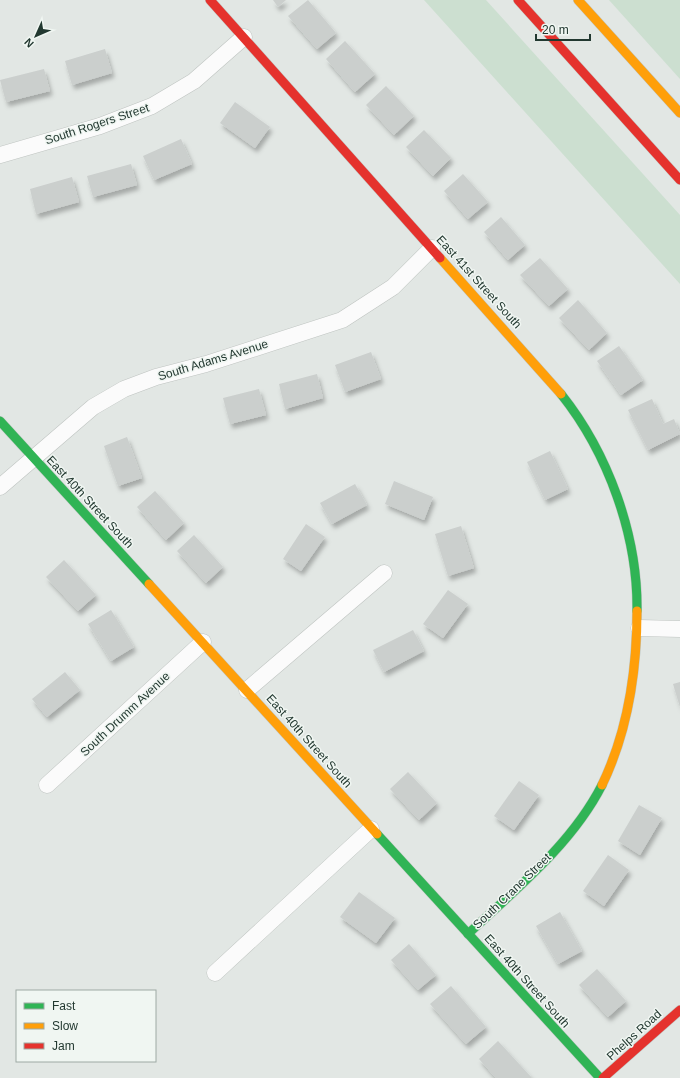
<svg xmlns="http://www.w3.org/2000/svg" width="680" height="1078" font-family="Arial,sans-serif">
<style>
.green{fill:#ccdfd0}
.building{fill:#cbcfcd;filter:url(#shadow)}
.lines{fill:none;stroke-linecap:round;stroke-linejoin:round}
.street-casing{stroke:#bfc4c1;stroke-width:17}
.fast-casing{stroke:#bec5c1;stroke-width:10}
.slow-casing{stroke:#bec5c1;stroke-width:10}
.jam-casing{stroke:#bec5c1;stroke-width:10}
.street{stroke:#fbfbfb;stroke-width:16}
.fast{stroke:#30b455;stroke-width:9}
.slow{stroke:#ff9f0a;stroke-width:9}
.jam{stroke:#e5322d;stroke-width:9}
.labels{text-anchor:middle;stroke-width:3;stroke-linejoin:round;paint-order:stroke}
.street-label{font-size:12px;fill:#223830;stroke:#f0f6f2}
</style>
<defs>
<filter id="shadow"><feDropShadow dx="2.5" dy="4.5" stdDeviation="2" flood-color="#0004"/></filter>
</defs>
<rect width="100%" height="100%" fill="#e2e7e4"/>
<g class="green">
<path d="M424,0H486L680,215V284Z"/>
<path d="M609,0H680V79Z"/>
</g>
<g class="building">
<path d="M273,0H286L278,7Z"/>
<path d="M308,0L336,33L317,49L288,16Z"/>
<path d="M345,41L375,74L355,92L326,59Z"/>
<path d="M105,49L112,73L72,85L65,61Z"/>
<path d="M44,69L50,91L6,102L0,80Z"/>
<path d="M386,86L414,116L394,135L366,105Z"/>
<path d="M235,102L270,127L255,148L220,123Z"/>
<path d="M424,130L451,158L433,176L406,147Z"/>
<path d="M181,139L192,164L154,180L143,156Z"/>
<path d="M131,164L137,185L93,197L87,176Z"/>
<path d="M463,174L488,202L468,219L444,191Z"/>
<path d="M72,177L79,202L36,214L30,189Z"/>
<path d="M501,217L525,245L508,260L484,232Z"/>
<path d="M540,258L568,289L549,306L520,275Z"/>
<path d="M578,300L607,333L589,350L559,318Z"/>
<path d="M619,346L643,380L621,395L597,361Z"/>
<path d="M371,352L381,379L345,392L335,365Z"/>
<path d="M317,374L323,398L285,409L279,384Z"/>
<path d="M259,389L266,415L230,424L223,398Z"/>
<path d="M652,399L663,424L674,419L680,434L648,450L628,410Z"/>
<path d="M127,437L142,478L118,486L104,446Z"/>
<path d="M550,451L568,489L545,500L527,462Z"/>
<path d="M394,481L433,497L424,520L385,504Z"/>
<path d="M355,484L367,505L332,524L320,503Z"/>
<path d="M155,491L184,523L166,540L137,507Z"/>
<path d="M306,524L325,537L301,571L283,559Z"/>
<path d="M461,526L474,568L448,576L435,534Z"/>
<path d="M194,535L223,567L206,583L177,551Z"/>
<path d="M64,560L96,595L78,611L46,577Z"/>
<path d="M448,590L468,604L443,638L423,624Z"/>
<path d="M111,610L134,647L111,661L88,624Z"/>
<path d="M413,630L424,651L384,672L373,650Z"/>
<path d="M65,672L80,690L47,717L32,699Z"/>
<path d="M680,682V707L673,684Z"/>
<path d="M408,772L437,803L419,820L390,789Z"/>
<path d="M519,781L539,795L514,830L494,816Z"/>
<path d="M639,805L662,818L640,855L618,841Z"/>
<path d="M608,855L629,870L604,906L583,891Z"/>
<path d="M359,892L395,918L376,943L340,917Z"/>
<path d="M560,912L582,951L558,964L536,926Z"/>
<path d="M409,944L436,975L418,990L391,960Z"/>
<path d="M597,969L626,1001L608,1017L579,985Z"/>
<path d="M451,986L486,1027L466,1044L430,1004Z"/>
<path d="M498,1041L532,1078H496L479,1059Z"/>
</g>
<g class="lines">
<defs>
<g id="street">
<path d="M0,155L100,126L152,106L194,81L244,37"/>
<path d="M0,487L93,407L124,389L156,377L206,364L342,320L393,287L432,248"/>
<path d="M639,628L680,629"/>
<path d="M247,690L384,573"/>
<path d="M47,785L203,642"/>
<path d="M215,973L371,829"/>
</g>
<g id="fast">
<path d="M561,394C608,453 638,535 637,611"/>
<path d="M0,421L149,584"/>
<path d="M377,834L600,1078"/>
<path d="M468,934C516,889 572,844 602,785"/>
</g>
<g id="slow">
<path d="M578,0L680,113"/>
<path d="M440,258L561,394"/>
<path d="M149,584L377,834"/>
<path d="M602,785C628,731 637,670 637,611"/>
</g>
<g id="jam">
<path d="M210,0L440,258"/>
<path d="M518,0L680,180"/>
<path d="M603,1078L680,1010"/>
</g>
</defs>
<use href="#street" class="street-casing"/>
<use href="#fast" class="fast-casing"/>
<use href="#slow" class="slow-casing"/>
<use href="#jam" class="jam-casing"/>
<use href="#street" class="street"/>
<use href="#fast" class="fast"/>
<use href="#slow" class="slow"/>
<use href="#jam" class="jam"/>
</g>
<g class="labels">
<g class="street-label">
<text transform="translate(97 124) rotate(-18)" y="4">South Rogers Street</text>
<text transform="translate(479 282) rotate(48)" y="4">East 41st Street South</text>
<text transform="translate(213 360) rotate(-17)" y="4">South Adams Avenue</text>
<text transform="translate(90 502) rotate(47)" y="4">East 40th Street South</text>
<text transform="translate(125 714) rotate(-43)" y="4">South Drumm Avenue</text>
<text transform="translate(309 741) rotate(48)" y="4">East 40th Street South</text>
<text transform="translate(512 891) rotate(-44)" y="4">South Crane Street</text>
<text transform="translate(527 981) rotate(48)" y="4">East 40th Street South</text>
<text transform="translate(634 1035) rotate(-42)" y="4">Phelps Road</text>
</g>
</g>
<rect x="16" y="990" width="140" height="72" fill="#f0f6f2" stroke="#9eaaa4"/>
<rect x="24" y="1003" width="20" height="6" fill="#30b455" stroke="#9eaaa4"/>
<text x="52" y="1010" font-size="12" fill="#223830">Fast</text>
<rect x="24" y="1023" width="20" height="6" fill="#ff9f0a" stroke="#9eaaa4"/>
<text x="52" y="1030" font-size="12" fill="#223830">Slow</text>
<rect x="24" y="1043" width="20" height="6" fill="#e5322d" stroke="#9eaaa4"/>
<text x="52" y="1050" font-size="12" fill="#223830">Jam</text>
<g transform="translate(36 36) rotate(225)" stroke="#f0f6f2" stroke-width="3" paint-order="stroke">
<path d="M0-3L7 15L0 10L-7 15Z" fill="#223830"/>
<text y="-6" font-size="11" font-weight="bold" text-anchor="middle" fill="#223830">N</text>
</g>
<path d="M536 34v6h54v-6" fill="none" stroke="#223830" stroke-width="2"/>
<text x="542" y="34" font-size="12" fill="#223830" stroke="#f0f6f2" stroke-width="3" paint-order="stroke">20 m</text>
</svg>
